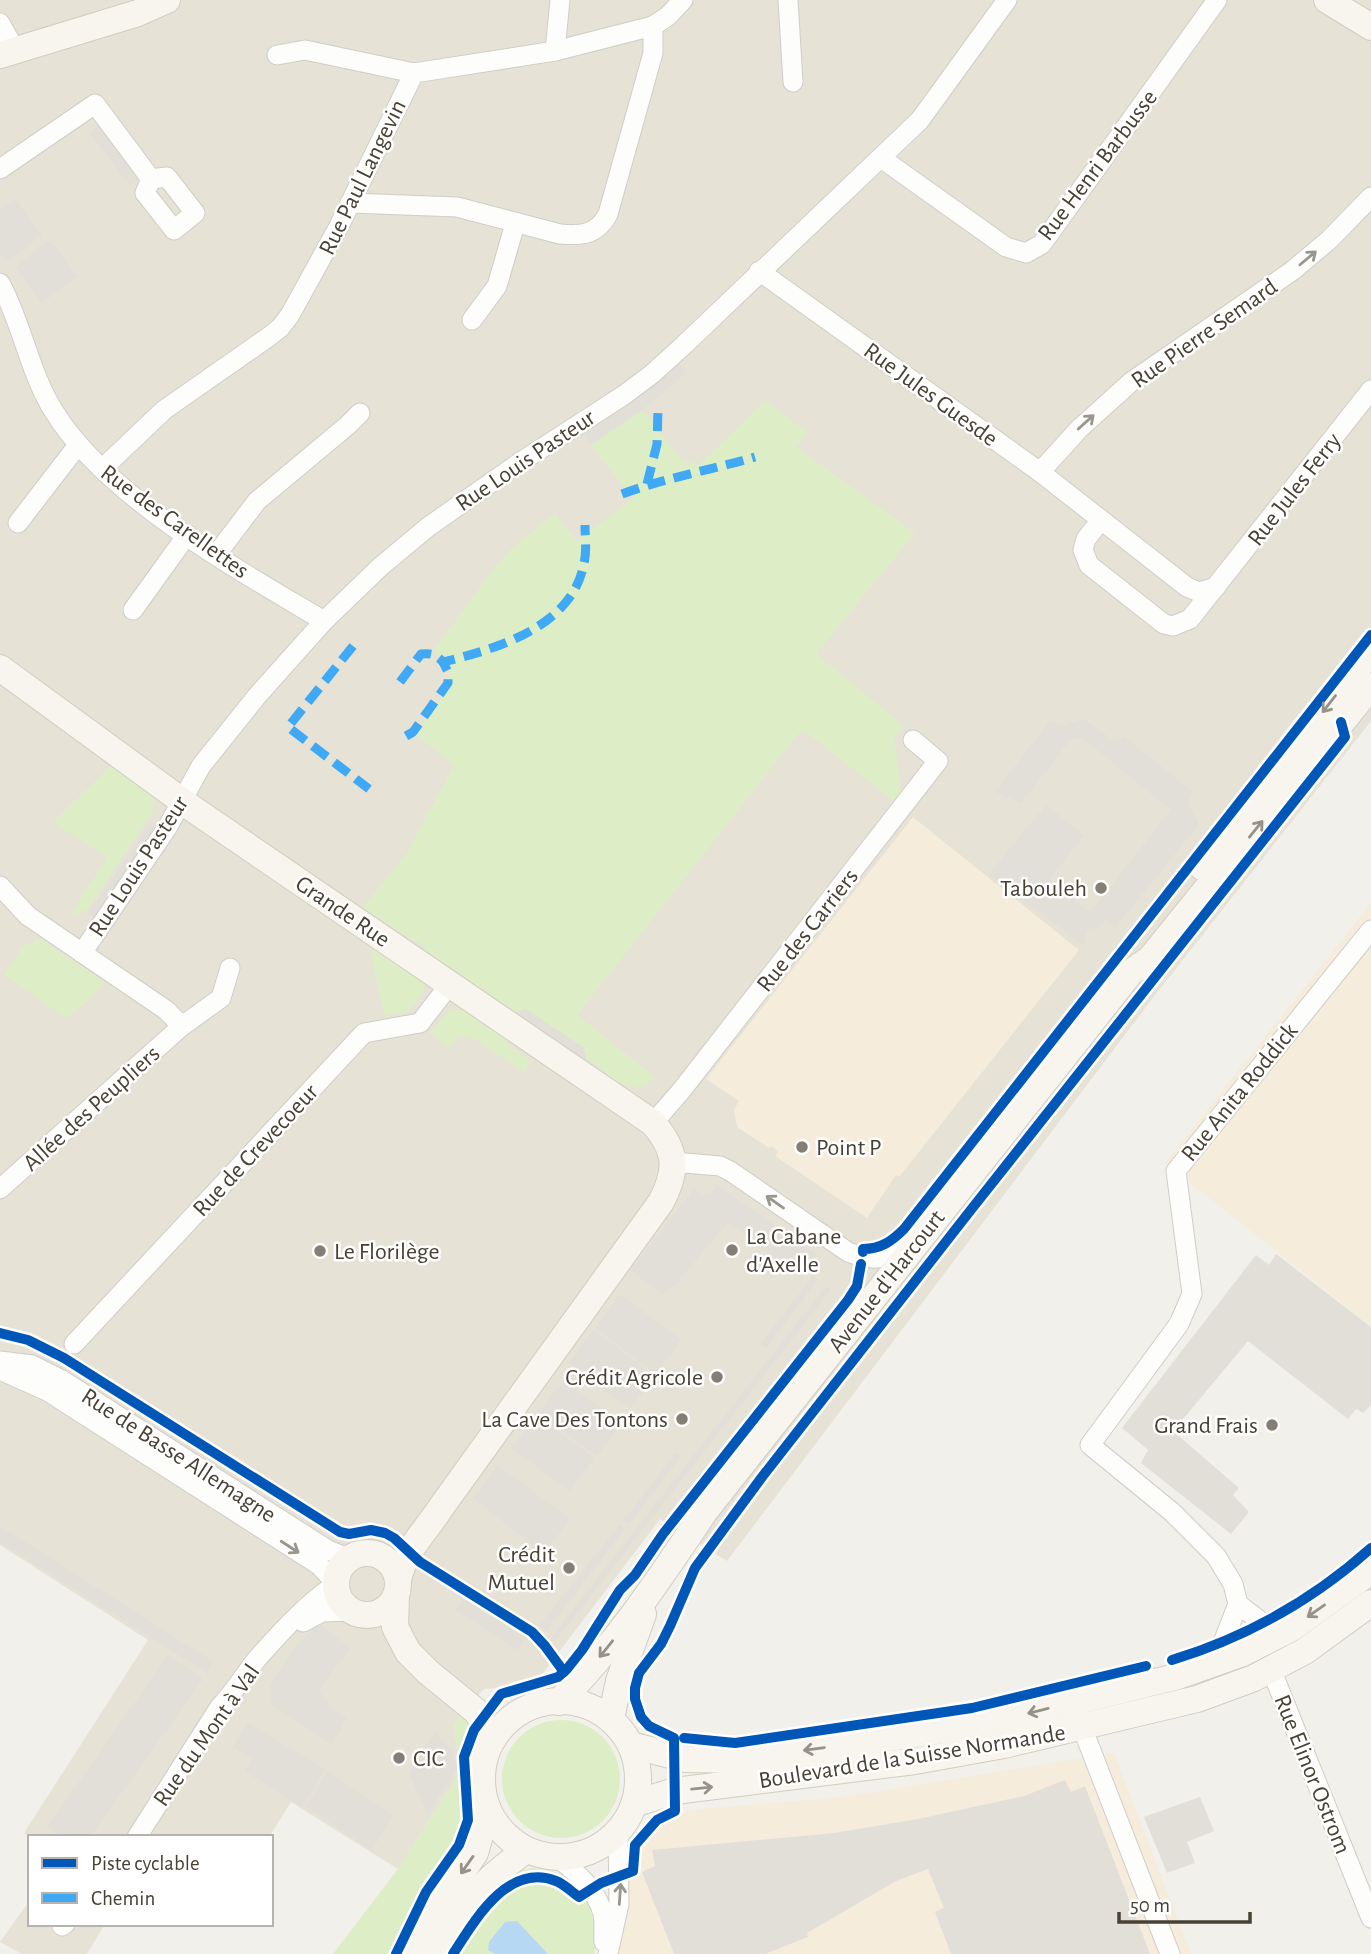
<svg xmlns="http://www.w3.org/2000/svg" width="1371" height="1954" font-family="'Alegreya Sans',sans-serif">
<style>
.residential{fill:#e6e2d6}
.commercial{fill:#f5ecdb}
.green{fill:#ddeec7}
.parking{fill:#e1dfd8}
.water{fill:#b6d8f3}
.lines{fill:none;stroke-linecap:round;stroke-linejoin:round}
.street-casing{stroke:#d0cdc7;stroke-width:21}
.secondary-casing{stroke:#d1cdc0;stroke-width:28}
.street{stroke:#fdfdfc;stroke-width:19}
.secondary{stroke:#f7f5ee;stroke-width:26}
.quiet{stroke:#3fa9f5;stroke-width:9;stroke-dasharray:18 9;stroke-linecap:butt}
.cycleway-casing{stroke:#fff;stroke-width:15}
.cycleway{stroke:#0057b8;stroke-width:10}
.oneway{stroke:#99968e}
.oneway2{stroke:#979288}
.poi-dot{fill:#847e74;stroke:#fff;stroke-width:2.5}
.labels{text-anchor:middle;stroke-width:5;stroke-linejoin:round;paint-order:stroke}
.street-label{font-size:24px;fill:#484134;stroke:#fff}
.poi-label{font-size:24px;fill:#484134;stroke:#fff;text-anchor:end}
</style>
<rect width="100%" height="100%" fill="#f2f0ea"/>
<g class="residential">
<path d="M0,0H1371V721L1152,999L727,1561L660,1519L540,1677L504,1688L484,1689L454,1724L460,1773L398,1869L291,1802L269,1837H30L24,1833L148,1640L0,1545Z"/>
<path d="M30,1900V1924H105L87,1954H22L0,1942Z"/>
</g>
<g class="commercial">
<path d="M913,817L1079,950L899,1177L896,1175L867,1218L775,1156L778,1151L771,1146L769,1148L737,1127L734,1110L739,1101L706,1079Z"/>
<path d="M1371,903V1326L1165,1163Z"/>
<path d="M1114,1753L1191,1954H617L627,1920V1850L646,1821L701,1809L843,1797Z"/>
</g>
<g class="green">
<path d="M765,400L807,432L796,447L915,533L816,654L904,726L894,738L901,792L894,801L802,729L577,1015L655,1077C633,1103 606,1072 586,1057L583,1048L526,1009L516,1012L425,950C423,944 418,940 412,940L363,907L407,853L454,765L415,734L447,691C453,673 449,661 433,651L488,576L509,551L555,513L577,541L633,499L591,445L642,410L681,459L699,465Z"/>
<path d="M110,766L144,788L154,799V810L88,909L71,917L82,896L107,858L53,822Z"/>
<path d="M41,939L105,982L87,1002L66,1018L4,975L23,946Z"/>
<path d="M375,948L422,980L425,990L408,1012L384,1015L371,953Z"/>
<path d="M451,1010H463L509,1041L508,1044L531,1061L524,1072L471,1037H458L448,1048L430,1032Z"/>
<path d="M462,1714L472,1726L475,1740L471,1759L469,1783L473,1806L470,1844L404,1954H333L398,1869L460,1773L454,1724Z"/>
<circle cx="561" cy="1779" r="59"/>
<path d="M533,1868C587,1871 596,1908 595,1954H443L461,1924L511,1873Z"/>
</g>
<g class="parking">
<path d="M100,124L139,179L130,186L90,133Z"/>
<path d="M15,199L42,235L7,262L0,253V210Z"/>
<path d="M50,240L77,276L42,303L15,267Z"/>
<path d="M678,361L686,373L642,410L591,445L584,433L633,398Z"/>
<path d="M1083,719L1115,741L1123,736L1192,791L1188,804L1199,824L1115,928L1105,920L1099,927L1087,930L1083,945L989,874L1046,805L1084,835L1049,880L1090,912L1171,810L1081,737L1071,739L1021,803L995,792L1049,722L1064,726Z"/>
<path d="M154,827L93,917L87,915L147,828Z"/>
<path d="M526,1009L584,1048L586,1057L581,1063L513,1015L516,1012Z"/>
<path d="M717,1185L817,1255L800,1277L728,1222L677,1283L663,1295L630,1270L694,1189L704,1195L706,1193L709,1195Z"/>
<path d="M1276,1254L1371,1327V1405L1363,1413L1356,1409L1348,1419L1248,1341L1173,1431L1239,1488L1233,1495L1249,1512L1231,1534L1141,1463L1148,1450L1122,1428L1256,1255L1269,1265Z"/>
<path d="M813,1276L818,1280L766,1348L760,1344Z"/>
<path d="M826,1286L831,1290L556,1640L550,1639Z"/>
<path d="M620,1294L681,1340L656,1374L595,1328Z"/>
<path d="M594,1330L655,1376L630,1409L569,1363Z"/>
<path d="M564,1380L621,1423L597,1456L538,1413Z"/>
<path d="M537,1415L594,1458L570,1491L511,1448Z"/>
<path d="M676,1452L681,1456L629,1524L623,1521Z"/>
<path d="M498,1465L570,1519L544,1554L473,1498Z"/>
<path d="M620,1524L625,1529L546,1631L540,1625Z"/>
<path d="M0,1526L214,1662L207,1673L0,1542Z"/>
<path d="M463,1599L526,1638L517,1650L455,1610Z"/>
<path d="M317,1622L350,1648L318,1691L328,1701V1707L347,1718L332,1744L272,1705L270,1686L289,1656Z"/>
<path d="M168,1655L203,1679L90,1837H62L48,1826Z"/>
<path d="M248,1723L325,1769L302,1807L244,1771L252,1758L233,1747Z"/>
<path d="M435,1731L453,1753L457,1769L428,1814L409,1774Z"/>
<path d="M327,1772L393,1816L372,1850L306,1807Z"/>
<path d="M1065,1780L1071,1792L1085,1786L1150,1954H951L935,1912L944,1908L928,1869L896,1881L807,1933L808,1937L765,1954H674L642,1872L655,1866L652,1850L834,1833L918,1819L1024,1796Z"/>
<path d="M1200,1797L1214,1831L1187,1842L1195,1863L1167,1873L1144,1817Z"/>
</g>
<path class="water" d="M517,1921L548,1954H495L488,1950L489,1942L505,1922Z"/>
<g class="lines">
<defs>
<g id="street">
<path d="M788,0L793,82"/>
<path d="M0,23L15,50"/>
<path d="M555,51L560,0"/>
<path d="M277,55L305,50L414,73"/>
<path d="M881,158L1006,247L1026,253L1042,244L1217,0"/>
<path d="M0,169L95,104L151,179"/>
<path d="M167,177L195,213L174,230L145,193L151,179Z"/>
<path d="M350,203L457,207L560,234C581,236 597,235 608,214L653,53V26"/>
<path d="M759,271L1040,472L1187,587L1199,592L1216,587"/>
<path d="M0,283C22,323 29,371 53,410C106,497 237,569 324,621"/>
<path d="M472,320L497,286L515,224"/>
<path d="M102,469L164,410L267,338L280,328L290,315L339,226L414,73L555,51L653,26L668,16L683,0"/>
<path d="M1040,472L1079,429L1131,382L1292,271L1329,240L1371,197"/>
<path d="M1101,520L1086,539L1083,550L1089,565L1164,624L1173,626L1190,619L1371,390"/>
<path d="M18,523L78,445"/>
<path d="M216,555L257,501L348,425L360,413"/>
<path d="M133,610L187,535"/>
<path d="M0,886L28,916L166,1010L182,1026"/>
<path d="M82,953L167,828L201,766L257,696L324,621L380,567L428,527L519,463L624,395L652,374L684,345L920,120L1007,0"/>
<path d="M653,1123L681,1091L938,761L913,740"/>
<path d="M673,1162L720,1166L730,1171L848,1252C881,1265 888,1257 913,1236"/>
<path d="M0,1189L182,1026L221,998L230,968"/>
<path d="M74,1344L364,1033L420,1023L450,984"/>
<path d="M0,1361L32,1365L62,1380L328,1550L343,1556L355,1555"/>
<path d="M0,1370L47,1391L319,1565L335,1582"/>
<path d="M303,1622L322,1612L349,1611"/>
<path d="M1278,1635L1238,1604L1233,1584L1216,1556L1172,1512L1090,1445L1179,1324L1192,1294L1176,1171L1371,930"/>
<path d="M1215,1663L1238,1604"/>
<path d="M1271,1669L1371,1918"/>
<path d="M1078,1717L1170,1954"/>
<path d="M137,1837L219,1708C233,1693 244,1676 256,1660C279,1634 306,1604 335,1585"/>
<path d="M558,1858C576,1872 597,1890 603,1914C605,1922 603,1933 604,1942"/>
<path d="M62,1926L65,1924"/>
<path d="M608,1954L619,1904L618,1832"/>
</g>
<g id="secondary">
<path d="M1327,0L1371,27"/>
<path d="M0,55L138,13L167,0"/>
<path d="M0,668L193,809L653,1123C677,1151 678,1170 661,1202L442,1506C426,1531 404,1551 398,1580"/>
<path d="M1202,867L1371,650"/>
<circle cx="367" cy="1584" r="31"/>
<path d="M396,1595L395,1627L408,1652L428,1672L477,1712L493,1739"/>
<circle cx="560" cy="1779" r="78"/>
<path d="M559,1702C616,1645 660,1578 705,1511L1131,972L1150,959L1371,686"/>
<path d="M611,1718L619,1681L643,1614"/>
<path d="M631,1745L685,1759L743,1760L970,1726L1025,1714L1175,1677L1243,1653L1292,1628L1371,1571"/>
<path d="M636,1803L675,1791L915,1761L1004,1745L1197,1699L1254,1678L1305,1651L1371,1603"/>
<path d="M414,1954L432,1916L475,1853L481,1832L484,1801"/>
<path d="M433,1954C459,1906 482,1882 526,1850"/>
</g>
</defs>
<use href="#street" class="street-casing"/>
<use href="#secondary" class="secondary-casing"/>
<use href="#street" class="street"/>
<use href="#secondary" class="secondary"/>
<g class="quiet">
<path d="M647,484L657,444L658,409"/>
<path d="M622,494C665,478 711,470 755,457"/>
<path d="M353,646L288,727L369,789"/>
<path d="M400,682L421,654C431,653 436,654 443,662C496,649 573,627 584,563C587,551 585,537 585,525"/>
<path d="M406,736L413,732L448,683V672L443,662"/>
</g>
<defs>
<g id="cycleway">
<path d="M863,1252V1249C881,1249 892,1241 904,1229L1371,635"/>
<path d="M0,1333L28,1340L64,1358L340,1532L349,1534L371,1530L385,1533L394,1538L420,1562L532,1632L545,1646L564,1672"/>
<path d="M1172,1660C1247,1637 1313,1600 1371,1548"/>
<path d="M672,1737L649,1726L641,1717L635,1699V1688L639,1673L661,1644L670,1626L695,1568L762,1477L970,1211L1345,737L1341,722"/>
<path d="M684,1738L735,1743L972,1708L1146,1666"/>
<path d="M396,1954L426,1892L459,1845L468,1820L464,1757L474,1730L501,1694L558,1677L567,1669L582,1650L620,1590L635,1575L663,1534L848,1300L857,1286L861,1264"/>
<path d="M453,1954C475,1920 508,1862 556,1881C564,1884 572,1892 579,1897L601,1883L633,1871L635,1845L657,1820L675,1811L674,1738"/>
</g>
</defs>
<use href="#cycleway" class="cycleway-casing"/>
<use href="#cycleway" class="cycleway"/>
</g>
<defs><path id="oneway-shaft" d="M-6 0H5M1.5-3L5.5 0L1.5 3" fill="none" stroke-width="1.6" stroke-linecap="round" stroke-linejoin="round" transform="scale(1.75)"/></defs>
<g class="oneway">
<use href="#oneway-shaft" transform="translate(1308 258) rotate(-40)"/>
<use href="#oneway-shaft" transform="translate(1086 422) rotate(-42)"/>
<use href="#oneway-shaft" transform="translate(775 1202) rotate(-145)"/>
<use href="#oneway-shaft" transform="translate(290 1547) rotate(33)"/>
<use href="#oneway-shaft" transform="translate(620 1894) rotate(-86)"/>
</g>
<g class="oneway2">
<use href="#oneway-shaft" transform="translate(1329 704) rotate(128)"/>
<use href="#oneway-shaft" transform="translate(1256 829) rotate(-51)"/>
<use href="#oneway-shaft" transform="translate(1316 1611) rotate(145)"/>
<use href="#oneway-shaft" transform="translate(606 1649) rotate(129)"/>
<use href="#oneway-shaft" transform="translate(1038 1711) rotate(166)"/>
<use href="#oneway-shaft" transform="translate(814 1749) rotate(172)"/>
<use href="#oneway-shaft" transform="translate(702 1788) rotate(-6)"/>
<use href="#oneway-shaft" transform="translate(467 1865) rotate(125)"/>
</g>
<g class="poi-dot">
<circle cx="1101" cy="888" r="7"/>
<circle cx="802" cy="1147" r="7"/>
<circle cx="732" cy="1250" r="7"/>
<circle cx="320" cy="1251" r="7"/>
<circle cx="717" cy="1377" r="7"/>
<circle cx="682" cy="1419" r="7"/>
<circle cx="1272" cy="1425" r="7"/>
<circle cx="569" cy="1568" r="7"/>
<circle cx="399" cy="1758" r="7"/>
</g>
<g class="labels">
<g class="street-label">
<text transform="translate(1097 165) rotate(-53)" y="8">Rue Henri Barbusse</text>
<text transform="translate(362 177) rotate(-64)" y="8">Rue Paul Langevin</text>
<text transform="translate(1204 333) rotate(-35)" y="8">Rue Pierre Semard</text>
<text transform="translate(931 394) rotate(36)" y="8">Rue Jules Guesde</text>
<text transform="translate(525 460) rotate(-34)" y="8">Rue Louis Pasteur</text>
<text transform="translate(1294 489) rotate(-52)" y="8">Rue Jules Ferry</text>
<text transform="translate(175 521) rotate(36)" y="8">Rue des Carellettes</text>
<text transform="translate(138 866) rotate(-57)" y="8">Rue Louis Pasteur</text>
<text transform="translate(343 911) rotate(34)" y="8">Grande Rue</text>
<text transform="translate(807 930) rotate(-52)" y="8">Rue des Carriers</text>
<text transform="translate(1239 1092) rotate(-51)" y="8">Rue Anita Roddick</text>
<text transform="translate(91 1108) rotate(-42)" y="8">Allée des Peupliers</text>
<text transform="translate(255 1150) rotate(-47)" y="8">Rue de Crevecoeur</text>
<text transform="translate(886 1281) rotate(-52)" y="8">Avenue d'Harcourt</text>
<text transform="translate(179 1455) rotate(33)" y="8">Rue de Basse Allemagne</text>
<text transform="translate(206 1735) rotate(-55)" y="8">Rue du Mont à Val</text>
<text transform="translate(912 1756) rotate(-9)" y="8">Boulevard de la Suisse Normande</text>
<text transform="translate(1313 1774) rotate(68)" y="8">Rue Elinor Ostrom</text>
</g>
<g class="poi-label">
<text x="1087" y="896">Tabouleh</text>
<text x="816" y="1155" text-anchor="start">Point P</text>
<text x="746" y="1244" text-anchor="start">La Cabane<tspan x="746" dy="28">d'Axelle</tspan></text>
<text x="334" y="1259" text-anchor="start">Le Florilège</text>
<text x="703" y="1385">Crédit Agricole</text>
<text x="668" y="1427">La Cave Des Tontons</text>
<text x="1258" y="1433">Grand Frais</text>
<text x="555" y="1562">Crédit<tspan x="555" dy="28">Mutuel</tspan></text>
<text x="413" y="1766" text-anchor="start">CIC</text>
</g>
</g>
<rect x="28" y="1835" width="245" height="91" fill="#ffffff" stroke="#b6b3ae" stroke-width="2"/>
<rect x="42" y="1858" width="35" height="10" fill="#0057b8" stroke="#b6b3ae" stroke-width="2"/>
<text x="91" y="1870" font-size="21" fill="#484134">Piste cyclable</text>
<rect x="42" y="1893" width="35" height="10" fill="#3fa9f5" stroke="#b6b3ae" stroke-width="2"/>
<text x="91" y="1905" font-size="21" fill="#484134">Chemin</text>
<path d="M1119 1912v10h131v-10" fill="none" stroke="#484134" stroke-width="3.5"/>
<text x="1130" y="1912" font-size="21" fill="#484134" stroke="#ffffff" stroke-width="5" paint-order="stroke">50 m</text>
</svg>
